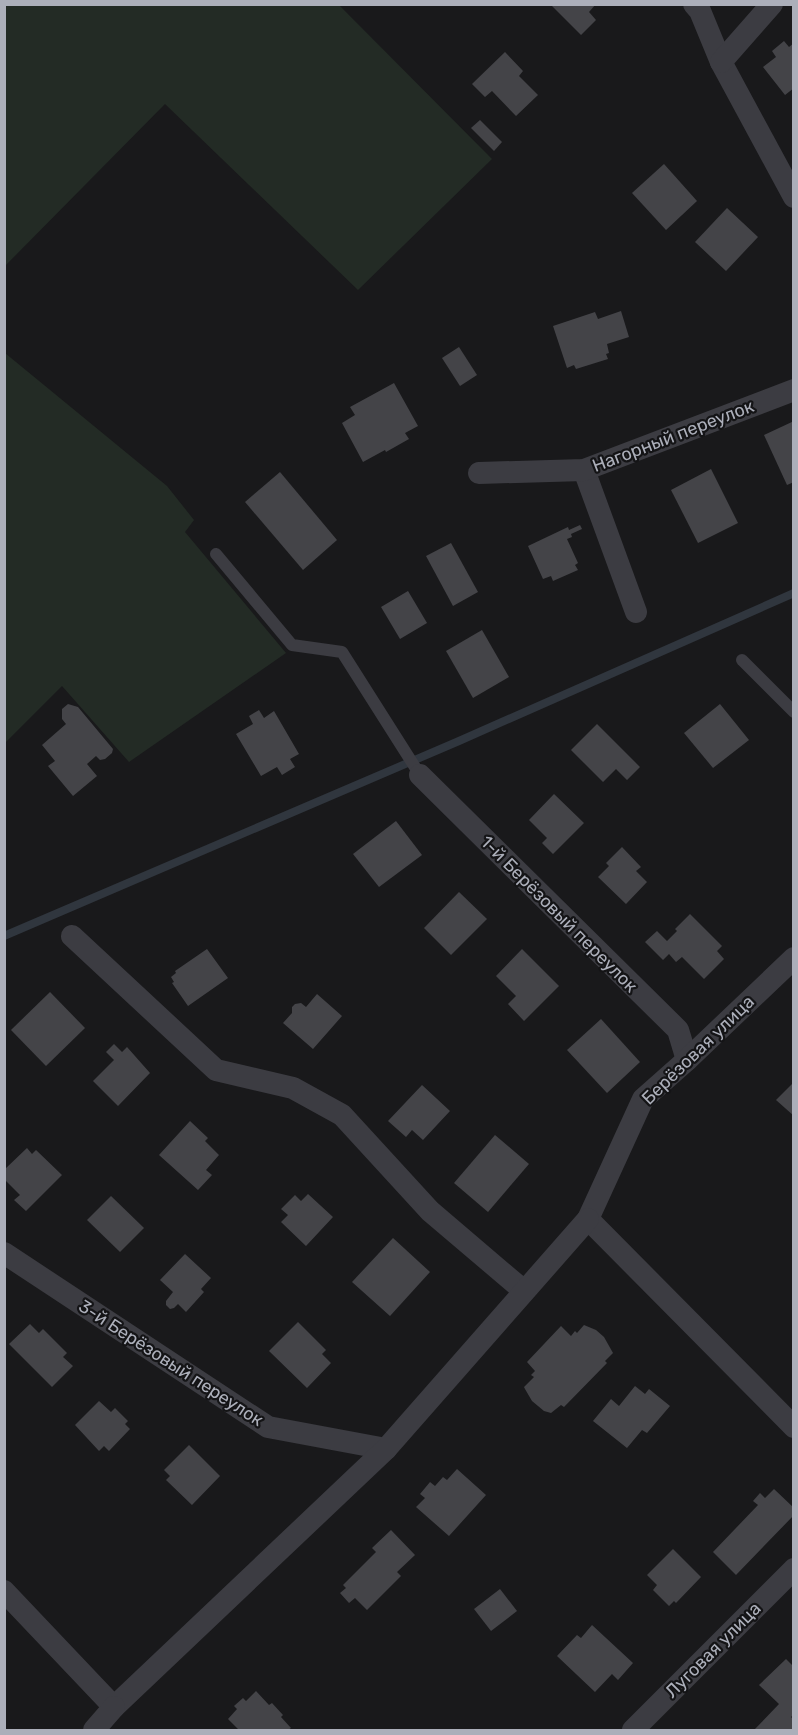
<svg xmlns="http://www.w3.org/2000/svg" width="798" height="1735" font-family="Rubik,sans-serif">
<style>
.green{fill:#232b25}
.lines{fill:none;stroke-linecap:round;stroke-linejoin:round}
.stream{stroke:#30363e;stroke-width:8}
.building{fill:#444448}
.lane{stroke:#3c3c42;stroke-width:12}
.street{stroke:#3c3c42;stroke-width:22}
.labels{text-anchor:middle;stroke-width:4.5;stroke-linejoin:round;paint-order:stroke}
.street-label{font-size:18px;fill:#acafba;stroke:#141416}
</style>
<rect width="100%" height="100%" fill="#19191b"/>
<g class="green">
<path d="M5,4L339,5L492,159L358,290L165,104L5,266Z"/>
<path d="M5,353L167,486L194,520L185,532L286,653L129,762L62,686L5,743Z"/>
</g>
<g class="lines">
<path class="stream" d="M4,936L459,741L794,593"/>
</g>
<g class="building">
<path d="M550,4H596L589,12L596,20L581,35Z"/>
<path d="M784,41L789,47L794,43V88L785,95L763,67L776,57L772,51Z"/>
<path d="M505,52L523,71L519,76L538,95L516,116L492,91L485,97L472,84Z"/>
<path d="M480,120L502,142L494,151L471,128Z"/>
<path d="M664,164L697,201L666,230L632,193Z"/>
<path d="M727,208L758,237L726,271L695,242Z"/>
<path d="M621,311L629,337L607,344L609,353L606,354L608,359L576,369L574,365L567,368L553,326L595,312L598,319Z"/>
<path d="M459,347L477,375L460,386L442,358Z"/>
<path d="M394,383L418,426L405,433L409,439L386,452L385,450L363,462L342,423L355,415L350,407Z"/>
<path d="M794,421V482L787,485L764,435Z"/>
<path d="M711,469L738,523L698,543L671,490Z"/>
<path d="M280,472L337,540L303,570L245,502Z"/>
<path d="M580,525L582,529L571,534L572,537L567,539L578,563L575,565L578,570L553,581L551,576L543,579L528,546L568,527L569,530Z"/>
<path d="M451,543L478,592L453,606L426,556Z"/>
<path d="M408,591L427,623L400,639L381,607Z"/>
<path d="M482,630L509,677L473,698L446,651Z"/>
<path d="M68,704L78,707L113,749L112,753L105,759L100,760L96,756L87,764L97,776L73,796L48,766L55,761L42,745L66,724L62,719V709Z"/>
<path d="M720,704L749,740L713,768L684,733Z"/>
<path d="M259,710L264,718L274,711L299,754L290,759L295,767L282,775L277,767L261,776L236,734L253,724L249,716Z"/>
<path d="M597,724L640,767L627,780L616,769L603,782L571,750Z"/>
<path d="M554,794L584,823L553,854L542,843L547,838L529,820Z"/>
<path d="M396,821L422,855L379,887L353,854Z"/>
<path d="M622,847L641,867L636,871L647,882L626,904L598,877L609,866L606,863Z"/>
<path d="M459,892L487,919L451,955L424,928Z"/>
<path d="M690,914L722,946L717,951L724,959L704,979L682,957L676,962L669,954L663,960L645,942L657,931L667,941L677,931L675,929Z"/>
<path d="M207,949L228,978L188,1006L172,983L174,982L171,977L176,973L175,971Z"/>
<path d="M522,949L559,986L524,1021L508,1004L516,996L496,976Z"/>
<path d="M50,992L85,1028L46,1066L11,1030Z"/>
<path d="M317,994L342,1016L313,1049L283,1023L292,1013V1007L295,1004L301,1003L306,1007Z"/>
<path d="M601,1019L640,1062L607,1093L567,1050Z"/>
<path d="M114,1044L122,1052L127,1047L150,1073L118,1106L93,1081L114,1060L106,1052Z"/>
<path d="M794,1082V1116L776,1100Z"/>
<path d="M422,1085L450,1111L423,1140L412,1130L406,1137L388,1121Z"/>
<path d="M190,1121L208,1138L205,1141L219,1155L206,1170L212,1175L198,1190L159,1155Z"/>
<path d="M495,1135L529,1164L488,1212L454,1183Z"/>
<path d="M27,1148L32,1154L36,1150L62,1175L26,1211L14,1200L20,1195L4,1179V1170Z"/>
<path d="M308,1194L333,1217L306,1246L281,1222L288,1215L281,1209L295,1195L301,1201Z"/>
<path d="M111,1196L144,1228L120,1252L87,1220Z"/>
<path d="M393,1238L430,1272L390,1316L352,1282Z"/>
<path d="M185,1254L211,1278L201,1289L204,1292L186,1312L178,1304L174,1308L170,1309L166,1305V1301L173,1292L160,1280Z"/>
<path d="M298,1322L326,1350L322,1354L331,1363L307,1388L269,1351Z"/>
<path d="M30,1324L39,1333L43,1329L67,1353L63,1357L73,1366L52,1387L9,1344Z"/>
<path d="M584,1325L596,1330L604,1337L613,1353L605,1361L607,1363L564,1407L561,1405L551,1413L544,1411L532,1401L525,1389L524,1387L534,1377L531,1375L535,1371L527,1362L561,1326L571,1336L575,1331L577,1333Z"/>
<path d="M635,1386L645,1394L649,1389L670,1406L647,1433L642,1430L627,1448L593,1421L611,1399L619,1406Z"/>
<path d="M99,1401L111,1412L115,1408L128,1421L125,1424L130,1429L109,1451L104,1446L99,1451L75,1425Z"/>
<path d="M189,1445L220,1476L192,1505L166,1480L170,1476L164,1470Z"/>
<path d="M457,1469L486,1495L449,1536L416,1507L425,1498L420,1494L430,1482L435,1486L443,1477L447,1480Z"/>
<path d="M774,1489L794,1508V1515L736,1575L713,1552L758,1505L753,1501L760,1493L765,1498Z"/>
<path d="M391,1530L415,1555L397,1572L401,1576L367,1610L355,1598L349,1603L340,1593L346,1588L343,1585L376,1552L372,1548Z"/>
<path d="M673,1549L701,1577L676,1603L674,1601L669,1606L653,1590L657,1585L647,1575Z"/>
<path d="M500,1589L517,1611L491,1631L474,1609Z"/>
<path d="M592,1625L633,1663L618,1680L612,1674L595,1692L557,1656L577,1635L581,1638Z"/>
<path d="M786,1659L794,1667V1714L791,1717L794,1720V1730H756L755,1729L779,1704L759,1685Z"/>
<path d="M256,1691L269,1705L272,1703L283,1715L281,1717L291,1728L288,1730H239L228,1719L237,1709L234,1706L243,1698L246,1701Z"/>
</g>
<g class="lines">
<g class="lane">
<path d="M216,554L292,645L342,652L420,775"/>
<path d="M742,660L794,712"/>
</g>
<g class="street">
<path d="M694,4L700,11L721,62L794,197"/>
<path d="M721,62L772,4"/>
<path d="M584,470L636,612"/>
<path d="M479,473L584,470L794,390"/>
<path d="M420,775L678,1030L687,1060"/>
<path d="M72,936L216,1070L293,1088L342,1115L430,1211L524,1291"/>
<path d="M794,958L687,1060L643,1099L588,1219L794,1427"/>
<path d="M4,1253L268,1427L386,1449"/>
<path d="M4,1591L114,1707L386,1449L588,1219"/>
<path d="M94,1730L114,1707"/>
<path d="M633,1730L794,1569"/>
</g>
</g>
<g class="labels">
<g class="street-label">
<text transform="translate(673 436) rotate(-21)" y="6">Нагорный переулок</text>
<text transform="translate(559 914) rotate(45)" y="6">1-й Берёзовый переулок</text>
<text transform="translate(698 1050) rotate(-44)" y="6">Берёзовая улица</text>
<text transform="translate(171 1363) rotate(33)" y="6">3-й Берёзовый переулок</text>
<text transform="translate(713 1650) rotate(-45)" y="6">Луговая улица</text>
</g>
</g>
<rect width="798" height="1735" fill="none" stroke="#acafba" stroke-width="12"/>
</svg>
